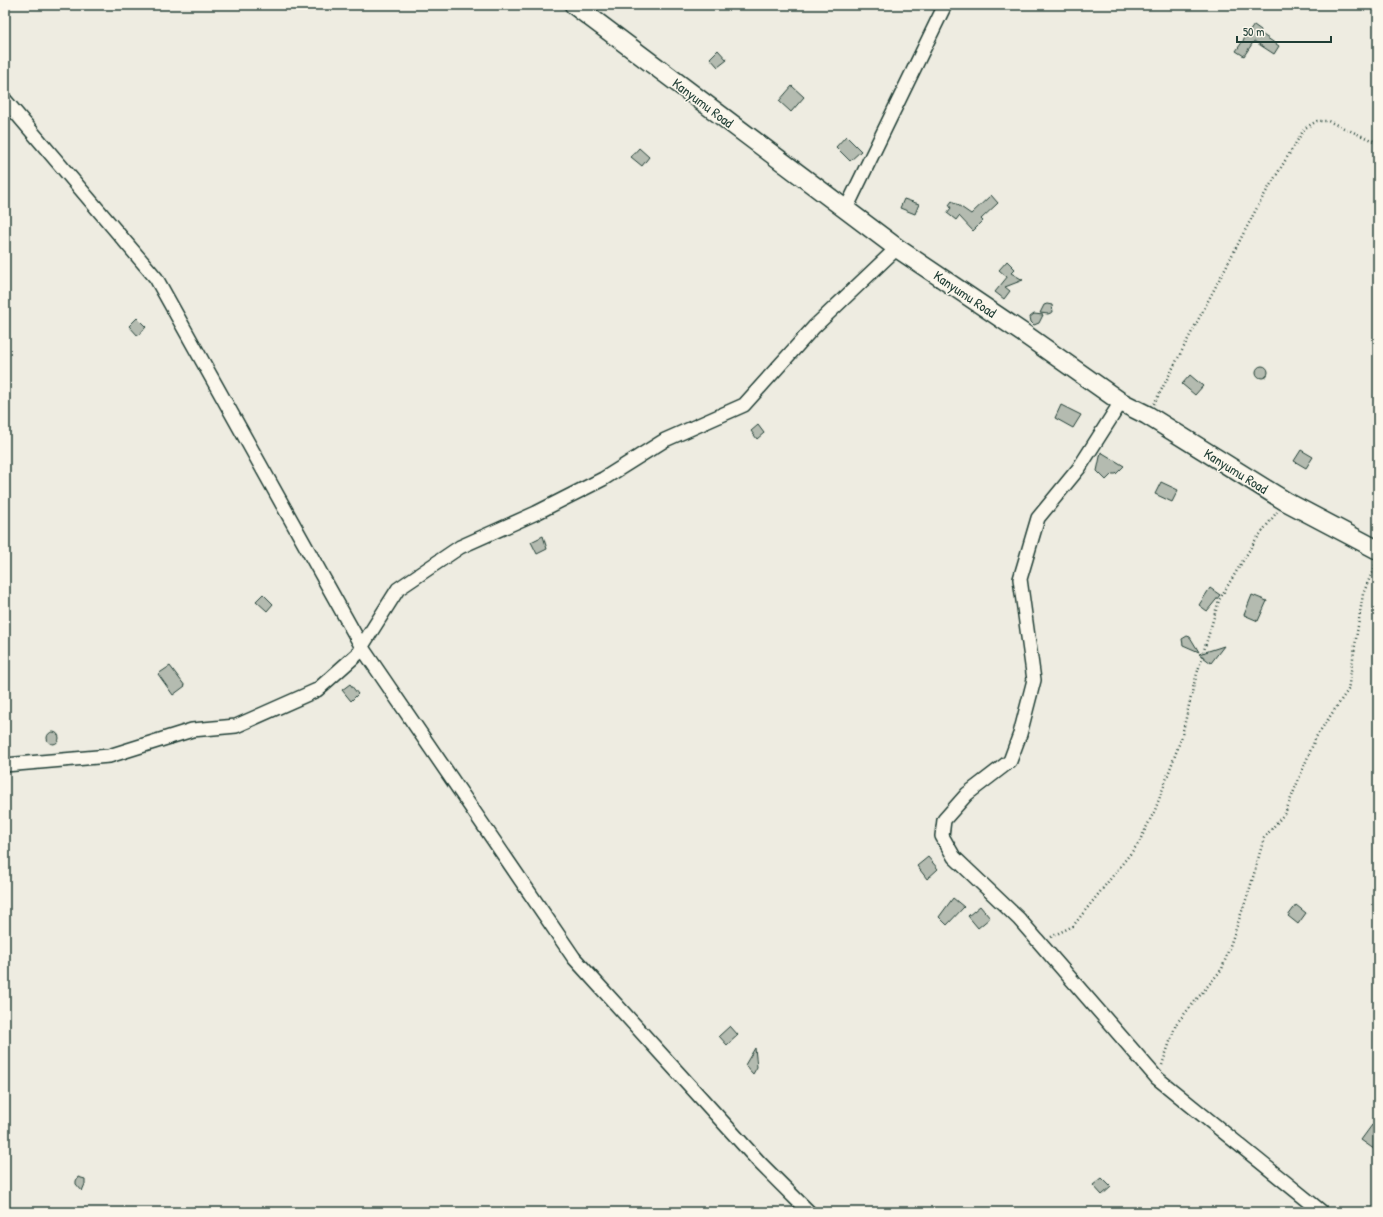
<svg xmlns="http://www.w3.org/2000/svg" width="1383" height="1217" font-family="'Patrick Hand',sans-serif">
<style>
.building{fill:#b4bbb0;stroke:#1f3d34}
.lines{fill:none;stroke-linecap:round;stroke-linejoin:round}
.street-casing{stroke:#1f3d34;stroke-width:16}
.secondary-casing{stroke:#1f3d34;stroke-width:21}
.path{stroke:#1f3d34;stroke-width:2.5;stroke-dasharray:1 3;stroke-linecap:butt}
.street{stroke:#fbf7ec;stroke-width:13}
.secondary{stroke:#fbf7ec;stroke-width:18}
.labels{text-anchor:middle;stroke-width:3;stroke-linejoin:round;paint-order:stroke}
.street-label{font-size:14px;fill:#1f3d34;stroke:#fbf7ec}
</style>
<rect width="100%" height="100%" fill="#eeece1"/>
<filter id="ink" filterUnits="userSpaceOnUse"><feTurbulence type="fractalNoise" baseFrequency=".025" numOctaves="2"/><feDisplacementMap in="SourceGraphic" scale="8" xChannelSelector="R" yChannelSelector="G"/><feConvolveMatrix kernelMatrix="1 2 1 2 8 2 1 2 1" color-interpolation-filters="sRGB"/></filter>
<g filter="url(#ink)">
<g class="building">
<path d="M1254,25L1261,30L1260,33L1279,46L1274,54L1254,41L1244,56L1236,51Z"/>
<path d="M718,50L727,60L718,67L710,58Z"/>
<path d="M792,86L804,97L791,112L779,101Z"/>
<path d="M846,136L861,151L850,161L836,147Z"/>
<path d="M639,148L649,157L642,166L631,157Z"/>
<path d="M991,195L998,203L981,219L983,221L973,231L959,216L956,220L947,213L951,208L949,205L952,201L971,214Z"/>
<path d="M904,199L919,204L915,214L900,208Z"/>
<path d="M1007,261L1015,269L1011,273L1023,280L1005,287L1010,291L1004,299L995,292L1008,276L1007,277L999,270Z"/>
<path d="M1047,304L1052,305L1053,312L1048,314L1040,313L1044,305Z"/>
<path d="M1034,314L1043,315L1039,323L1034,325L1031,322L1030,317Z"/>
<path d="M137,318L146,327L138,336L129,326Z"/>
<circle cx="1262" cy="372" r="6"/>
<path d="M1190,375L1203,386L1195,395L1182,384Z"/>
<path d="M1061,405L1081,415L1073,428L1055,418Z"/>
<path d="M758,425L764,433L757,439L751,431Z"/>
<path d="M1301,450L1313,457L1306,468L1294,461Z"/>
<path d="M1101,452L1124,466L1116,474H1112L1106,480L1097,471Z"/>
<path d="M1161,482L1178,490L1172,502L1155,494Z"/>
<path d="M543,536L547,549L537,554L531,542Z"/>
<path d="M1210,588L1220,595L1207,611L1199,605Z"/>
<path d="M263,594L273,604L267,611L256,601Z"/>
<path d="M1252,595L1267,601L1258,621L1244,615Z"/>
<path d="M1187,636L1190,637L1199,652L1183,645L1182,639Z"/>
<path d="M1224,646L1211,663L1199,654Z"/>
<path d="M170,666L185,686L173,695L158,674Z"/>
<path d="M350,684L358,694L351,701L342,690Z"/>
<circle cx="53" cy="738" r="6"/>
<path d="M928,857L938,869L927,879L917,866Z"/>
<path d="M953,898L964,907L947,925L939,917Z"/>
<path d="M1296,905L1306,913L1298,924L1288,916Z"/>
<path d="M980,906L990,918L978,928L968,916Z"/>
<path d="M730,1026L738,1035L727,1045L719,1036Z"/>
<path d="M755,1048L757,1067L753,1074L745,1065Z"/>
<path d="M1372,1125L1378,1130V1152L1361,1140Z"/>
<path d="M78,1177L85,1179V1184L82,1191L76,1184V1181Z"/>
<path d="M1102,1178L1111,1187L1102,1195L1093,1185Z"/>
</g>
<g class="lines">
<defs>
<g id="street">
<path d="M5,100L156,278L363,649L574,958L760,1163L809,1212"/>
<path d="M845,211L945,5"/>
<path d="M1121,402L1079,468L1038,518L1020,579L1034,680L1020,734L1010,761L967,794L944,820L942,836L954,857L1019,919L1157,1078L1322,1212"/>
<path d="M362,646L398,589L460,547L536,513L603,479L665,440L744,405L814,327L897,248"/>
<path d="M5,765L109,756L192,730L236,726L317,690L363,649"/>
</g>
<path id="secondary" d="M574,5L897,248L1023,333L1121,402L1147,415L1285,501L1378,550"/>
</defs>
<use href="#street" class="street-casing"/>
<use href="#secondary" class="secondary-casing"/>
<g class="path">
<path d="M1154,404L1260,202L1305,128L1317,121H1328L1378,143"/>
<path d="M1051,937L1073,926L1138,844L1155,810L1181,739L1194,684L1219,600L1255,541L1277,512"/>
<path d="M1162,1065L1176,1024L1222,969L1250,888L1264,838L1285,813L1316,737L1348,690L1363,594L1376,563"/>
</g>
<use href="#street" class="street"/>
<use href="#secondary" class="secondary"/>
</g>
</g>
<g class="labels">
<g class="street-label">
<text transform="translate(703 103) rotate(37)" y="5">Kanyumu Road</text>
<text transform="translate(965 294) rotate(34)" y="5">Kanyumu Road</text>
<text transform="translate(1236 471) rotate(32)" y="5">Kanyumu Road</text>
</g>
</g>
<rect width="1383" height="1217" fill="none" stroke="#fbf7ec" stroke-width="20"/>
<rect x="10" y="10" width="1363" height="1197" fill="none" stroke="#1f3d34" stroke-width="1.5" filter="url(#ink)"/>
<path d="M1237 36v6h94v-6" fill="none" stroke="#1f3d34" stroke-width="2"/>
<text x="1243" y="36" font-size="12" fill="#1f3d34" stroke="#fbf7ec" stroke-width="3" paint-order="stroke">50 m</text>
</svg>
